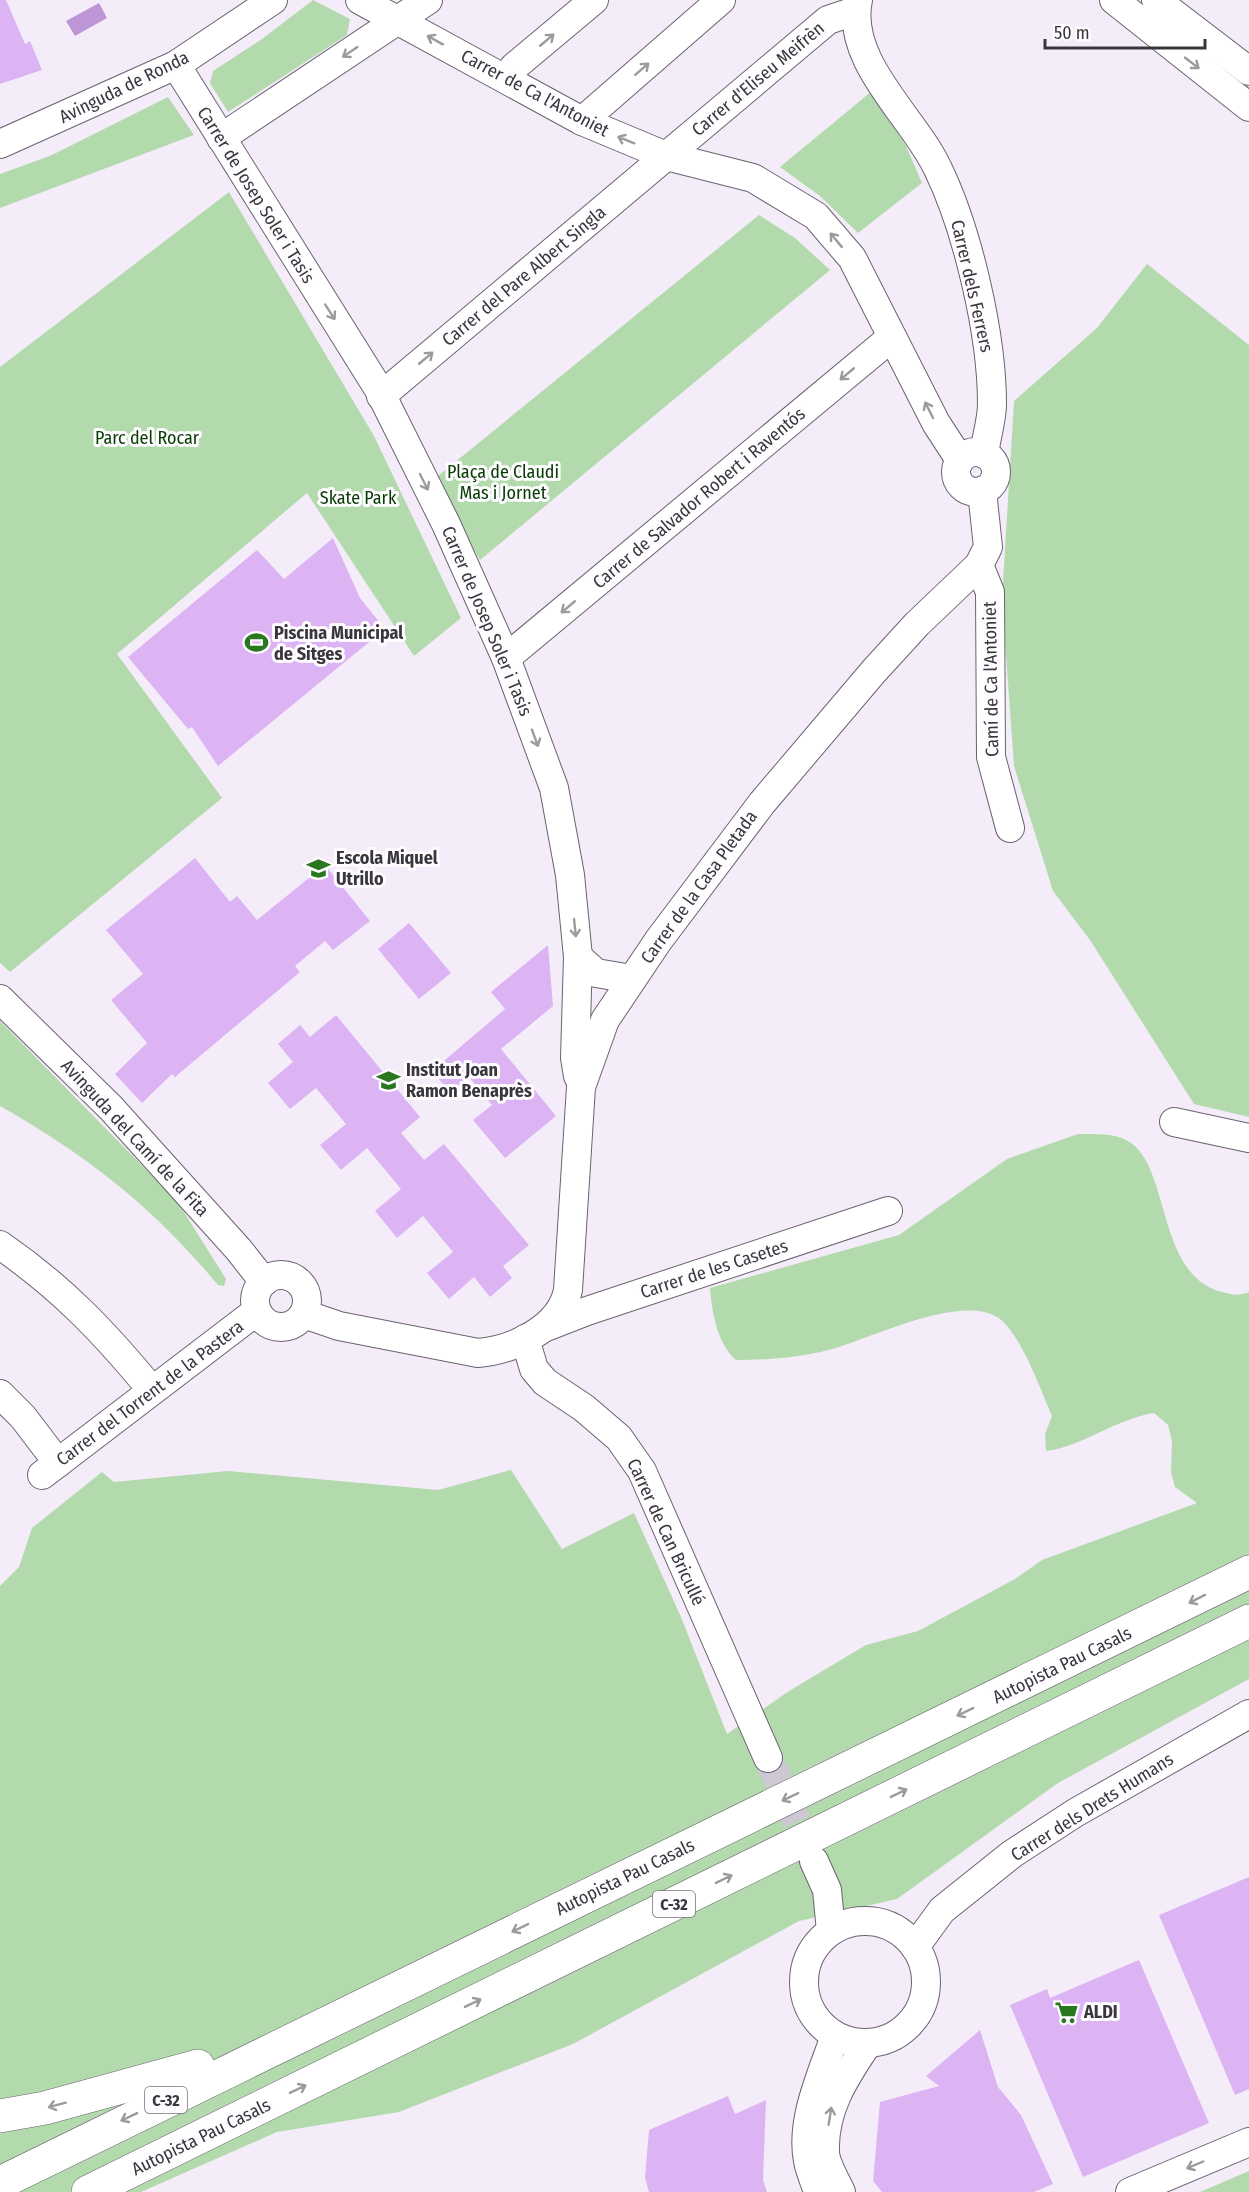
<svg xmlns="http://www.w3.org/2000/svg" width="1249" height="2192" font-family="'Fira Sans Condensed',sans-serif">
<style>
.green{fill:#b3daad}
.water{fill:#bd96d5}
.building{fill:#dcb4f4}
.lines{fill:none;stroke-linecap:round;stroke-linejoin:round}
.minor-tunnel{stroke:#cfc8d4;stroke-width:28;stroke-dasharray:28 14;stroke-linecap:butt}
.minor-casing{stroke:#6a636f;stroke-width:30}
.highway-casing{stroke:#6a636f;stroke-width:34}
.minor{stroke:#fff;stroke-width:28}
.highway{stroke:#fff;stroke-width:33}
.oneway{stroke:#9c9a9e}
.labels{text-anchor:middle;stroke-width:6;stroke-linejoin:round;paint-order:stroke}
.shield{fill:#fefcff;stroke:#747176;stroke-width:1.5}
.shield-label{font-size:16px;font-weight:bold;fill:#39363c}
.street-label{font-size:18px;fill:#39363c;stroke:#fefcff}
.park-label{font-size:18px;fill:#053c01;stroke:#fefcff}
.poi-label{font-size:18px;font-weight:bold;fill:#39363c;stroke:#fefcff;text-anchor:start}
</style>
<rect width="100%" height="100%" fill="#f5ecfa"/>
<g class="green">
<path d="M313,0L350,19L347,35L228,112L210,83L213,71L262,39Z"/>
<path d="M872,91L906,146L922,183L858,233L820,196L780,167Z"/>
<path d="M168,97L194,135L0,208V174L52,155Z"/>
<path d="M229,192L374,436L461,618L414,656L307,493L117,654L222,798L10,972L0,963V367Z"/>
<path d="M759,215L795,238L830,270L480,560L433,480Z"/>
<path d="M1147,264L1249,345V1117L1194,1104L1090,940L1053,891L1014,766L1002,599L1014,401L1097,328Z"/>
<path d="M0,1021L177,1201L226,1279L224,1286L218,1285C153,1207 88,1156 0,1106Z"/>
<path d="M1078,1134C1093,1134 1110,1133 1124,1139C1172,1159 1154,1275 1222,1292C1233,1295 1239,1296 1249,1292V1679L1058,1783L897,1899L799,1921L573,2044L399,2112L277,2132L141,2192H0V1586L19,1567L32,1528L102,1472L114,1482L228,1471L438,1490L511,1470L562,1549L634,1513L681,1617L727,1734L789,1691L866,1645L918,1631L1015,1579L1042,1560L1197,1503L1175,1487L1171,1472L1172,1441L1168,1425L1154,1413C1115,1419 1082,1447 1046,1451L1045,1434L1052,1416C1041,1391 1020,1331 997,1317C961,1295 877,1335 839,1347C806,1357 771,1360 736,1360C717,1343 712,1313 710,1288L899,1235L1007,1159Z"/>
<path d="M1249,2171V2192H1200Z"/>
</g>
<path class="water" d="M99,3L107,18L75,36L66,21Z"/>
<g class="building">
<path d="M0,0H6L25,44L30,41L42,70L0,84Z"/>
<path d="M333,538L360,598L385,629L218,766L192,727L188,729L128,657L257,550L284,579Z"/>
<path d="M195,858L230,902L237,896L257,920L325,865L370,921L333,950L325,941L295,966L300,972L175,1077L172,1074L142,1103L115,1074L147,1043L111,1000L143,974L106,930Z"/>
<path d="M409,923L451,973L419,999L378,949Z"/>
<path d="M548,945L553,1006L501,1049L556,1116L505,1158L473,1120L492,1105L469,1077L450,1092L432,1071L505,1009L491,992Z"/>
<path d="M336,1015L420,1117L401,1133L424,1160L444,1144L529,1245L503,1266L512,1278L490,1297L474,1277L449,1299L427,1273L453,1252L423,1216L397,1238L375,1211L401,1189L367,1148L341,1170L320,1145L346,1124L316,1088L290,1109L268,1083L293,1062L278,1044L300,1025L310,1037Z"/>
<path d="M1249,1877V2089L1235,2095L1159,1915Z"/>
<path d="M1139,1960L1209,2123L1083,2177L1010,2005L1047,1989L1050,1998Z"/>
<path d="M980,2030L998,2087L1021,2115L1053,2184L1034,2192H882L873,2181L880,2102L939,2086L926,2076Z"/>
<path d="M728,2096L735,2114L766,2100L763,2180L767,2192H649L645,2178L649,2130Z"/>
</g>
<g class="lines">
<path class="minor-tunnel" d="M768,1758L814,1860"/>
<defs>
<g id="minor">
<path d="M360,0L582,121L666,156L753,178L816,216L852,258L936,423L960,460"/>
<path d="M858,0C845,62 914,117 938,169C968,231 992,335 992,404C992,420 986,438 984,454"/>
<path d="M1114,0L1249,107"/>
<path d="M1156,0L1249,71"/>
<path d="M176,65L378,388L446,524L506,658L554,788L570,875L578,957L575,1058L578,1076"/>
<path d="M511,82L514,67L594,0"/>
<path d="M582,121L721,0"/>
<path d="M221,138L428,0"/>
<path d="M0,144L176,65L273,0"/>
<path d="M381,396L828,20L855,11"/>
<circle cx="976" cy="472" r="20"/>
<path d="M979,565L990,592L991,757L1010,828"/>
<path d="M506,658L892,337"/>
<path d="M578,957L596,973L632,979"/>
<path d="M0,999L111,1108L239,1250L264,1282"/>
<path d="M1174,1122L1249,1138"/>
<path d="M0,1245C61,1287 104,1332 151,1389"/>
<circle cx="281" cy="1301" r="26"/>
<path d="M304,1314L339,1326L478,1353C513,1350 561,1328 568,1290L581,1087L605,1020L658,941L762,803L874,671L917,624L979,565L988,547L982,491"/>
<path d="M546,1327L587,1311L888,1211"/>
<path d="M525,1339L534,1369L545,1382L584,1408L619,1438L642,1471L768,1758"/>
<path d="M0,1394L23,1417L58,1463"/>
<path d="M42,1475L249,1317L259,1315"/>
<path d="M814,1861L827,1890L831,1931"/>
<circle cx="865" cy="1982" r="61"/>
<path d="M915,1947L942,1910L1012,1854L1075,1813L1249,1714"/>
<path d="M818,2192C815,2182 810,2172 808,2161C800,2120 822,2074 835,2036"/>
<path d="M841,2192C836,2181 826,2165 825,2153C823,2110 845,2077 868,2043"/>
<path d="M1130,2192L1249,2142"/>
</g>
<g id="highway">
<path d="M0,2116L45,2108L198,2066"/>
<path d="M0,2183L1249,1572"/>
<path d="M88,2192L1249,1621"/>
</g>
</defs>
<use href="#minor" class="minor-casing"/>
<use href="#highway" class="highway-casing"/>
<use href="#minor" class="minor"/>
<use href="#highway" class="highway"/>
</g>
<defs><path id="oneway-shaft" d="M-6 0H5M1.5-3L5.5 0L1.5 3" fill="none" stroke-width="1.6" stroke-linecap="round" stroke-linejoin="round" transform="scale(1.5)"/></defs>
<g class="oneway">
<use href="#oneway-shaft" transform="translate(435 40) rotate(-151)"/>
<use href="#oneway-shaft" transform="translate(547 40) rotate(-40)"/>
<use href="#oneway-shaft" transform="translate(350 52) rotate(146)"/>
<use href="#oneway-shaft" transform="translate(1192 63) rotate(38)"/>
<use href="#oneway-shaft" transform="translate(642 69) rotate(-41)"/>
<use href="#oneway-shaft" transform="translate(626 140) rotate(-158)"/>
<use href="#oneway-shaft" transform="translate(836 240) rotate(-130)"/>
<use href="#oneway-shaft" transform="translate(330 312) rotate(57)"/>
<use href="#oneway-shaft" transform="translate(426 358) rotate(-40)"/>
<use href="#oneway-shaft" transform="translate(847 374) rotate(140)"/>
<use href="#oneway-shaft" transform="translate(929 410) rotate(-117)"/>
<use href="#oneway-shaft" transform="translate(424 482) rotate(63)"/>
<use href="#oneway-shaft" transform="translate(568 607) rotate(140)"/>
<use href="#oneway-shaft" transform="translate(535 738) rotate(70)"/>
<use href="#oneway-shaft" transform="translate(575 928) rotate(84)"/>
<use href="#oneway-shaft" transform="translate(1197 1599) rotate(153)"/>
<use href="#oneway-shaft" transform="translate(965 1712) rotate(154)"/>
<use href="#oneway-shaft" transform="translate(899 1793) rotate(-26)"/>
<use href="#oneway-shaft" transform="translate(790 1797) rotate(154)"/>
<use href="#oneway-shaft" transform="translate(724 1879) rotate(-26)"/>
<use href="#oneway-shaft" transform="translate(520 1928) rotate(154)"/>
<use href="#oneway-shaft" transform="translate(473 2003) rotate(-26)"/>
<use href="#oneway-shaft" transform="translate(298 2089) rotate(-26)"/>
<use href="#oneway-shaft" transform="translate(57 2105) rotate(165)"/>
<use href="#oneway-shaft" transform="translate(830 2116) rotate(-81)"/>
<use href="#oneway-shaft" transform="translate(129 2117) rotate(154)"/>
<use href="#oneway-shaft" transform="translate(1195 2165) rotate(157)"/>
</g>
<defs>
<symbol id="stadium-bare" viewBox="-9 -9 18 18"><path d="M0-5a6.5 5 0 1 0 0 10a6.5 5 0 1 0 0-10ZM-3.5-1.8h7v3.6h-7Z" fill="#297820" stroke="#fefcff" stroke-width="2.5" paint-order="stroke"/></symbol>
<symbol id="school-bare" viewBox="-9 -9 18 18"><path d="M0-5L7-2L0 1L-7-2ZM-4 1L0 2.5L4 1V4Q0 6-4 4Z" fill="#297820" stroke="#fefcff" stroke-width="2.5" paint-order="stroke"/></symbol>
<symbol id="supermarket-bare" viewBox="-9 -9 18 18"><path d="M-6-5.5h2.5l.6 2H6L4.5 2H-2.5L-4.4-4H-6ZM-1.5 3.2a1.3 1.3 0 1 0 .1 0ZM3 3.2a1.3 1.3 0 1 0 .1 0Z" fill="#297820" stroke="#fefcff" stroke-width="2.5" paint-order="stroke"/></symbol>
</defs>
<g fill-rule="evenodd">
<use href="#stadium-bare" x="240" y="626" width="33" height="33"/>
<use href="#school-bare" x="302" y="852" width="33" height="33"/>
<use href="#school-bare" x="372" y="1064" width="33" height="33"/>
<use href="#supermarket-bare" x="1050" y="1996" width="33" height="33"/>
</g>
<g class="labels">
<g class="shield">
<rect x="653" y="1891" width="42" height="26" rx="4.5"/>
<rect x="145" y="2087" width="42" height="26" rx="4.5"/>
</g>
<g class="shield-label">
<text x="674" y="1910">C-32</text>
<text x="166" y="2106">C-32</text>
</g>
<g class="street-label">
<text transform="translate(758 79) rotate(-40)" y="6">Carrer d'Eliseu Meifrèn</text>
<text transform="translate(124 87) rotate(-26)" y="6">Avinguda de Ronda</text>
<text transform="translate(535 93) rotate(28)" y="6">Carrer de Ca l'Antoniet</text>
<text transform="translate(256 195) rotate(58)" y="6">Carrer de Josep Soler i Tasis</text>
<text transform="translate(524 276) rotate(-40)" y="6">Carrer del Pare Albert Singla</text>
<text transform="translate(972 286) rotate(77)" y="6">Carrer dels Ferrers</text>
<text transform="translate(699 498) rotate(-40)" y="6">Carrer de Salvador Robert i Raventós</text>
<text transform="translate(487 621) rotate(67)" y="6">Carrer de Josep Soler i Tasis</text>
<text transform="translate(991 679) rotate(-91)" y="6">Camí de Ca l'Antoniet</text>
<text transform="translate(699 887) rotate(-54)" y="6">Carrer de la Casa Pletada</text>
<text transform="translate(135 1138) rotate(47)" y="6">Avinguda del Camí de la Fita</text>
<text transform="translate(714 1269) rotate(-18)" y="6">Carrer de les Casetes</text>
<text transform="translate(150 1393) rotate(-37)" y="6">Carrer del Torrent de la Pastera</text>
<text transform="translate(666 1532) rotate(65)" y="6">Carrer de Can Bricullé</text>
<text transform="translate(1062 1665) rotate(-26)" y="6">Autopista Pau Casals</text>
<text transform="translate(1092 1807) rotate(-32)" y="6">Carrer dels Drets Humans</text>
<text transform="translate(625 1877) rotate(-26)" y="6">Autopista Pau Casals</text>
<text transform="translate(201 2137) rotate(-26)" y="6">Autopista Pau Casals</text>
</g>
<g class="park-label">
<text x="147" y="444">Parc del Rocar</text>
<text x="503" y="478">Plaça de Claudi<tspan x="503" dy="21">Mas i Jornet</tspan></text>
<text x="358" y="504">Skate Park</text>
</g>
<g class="poi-label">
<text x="274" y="639">Piscina Municipal<tspan x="274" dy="21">de Sitges</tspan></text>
<text x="336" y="864">Escola Miquel<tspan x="336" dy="21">Utrillo</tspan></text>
<text x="406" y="1076">Institut Joan<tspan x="406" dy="21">Ramon Benaprès</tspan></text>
<text x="1084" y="2018">ALDI</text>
</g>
</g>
<path d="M1045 39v9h160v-9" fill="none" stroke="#39363c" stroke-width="3"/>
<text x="1054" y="39" font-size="18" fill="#39363c" stroke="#fefcff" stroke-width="4.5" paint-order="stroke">50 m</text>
</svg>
